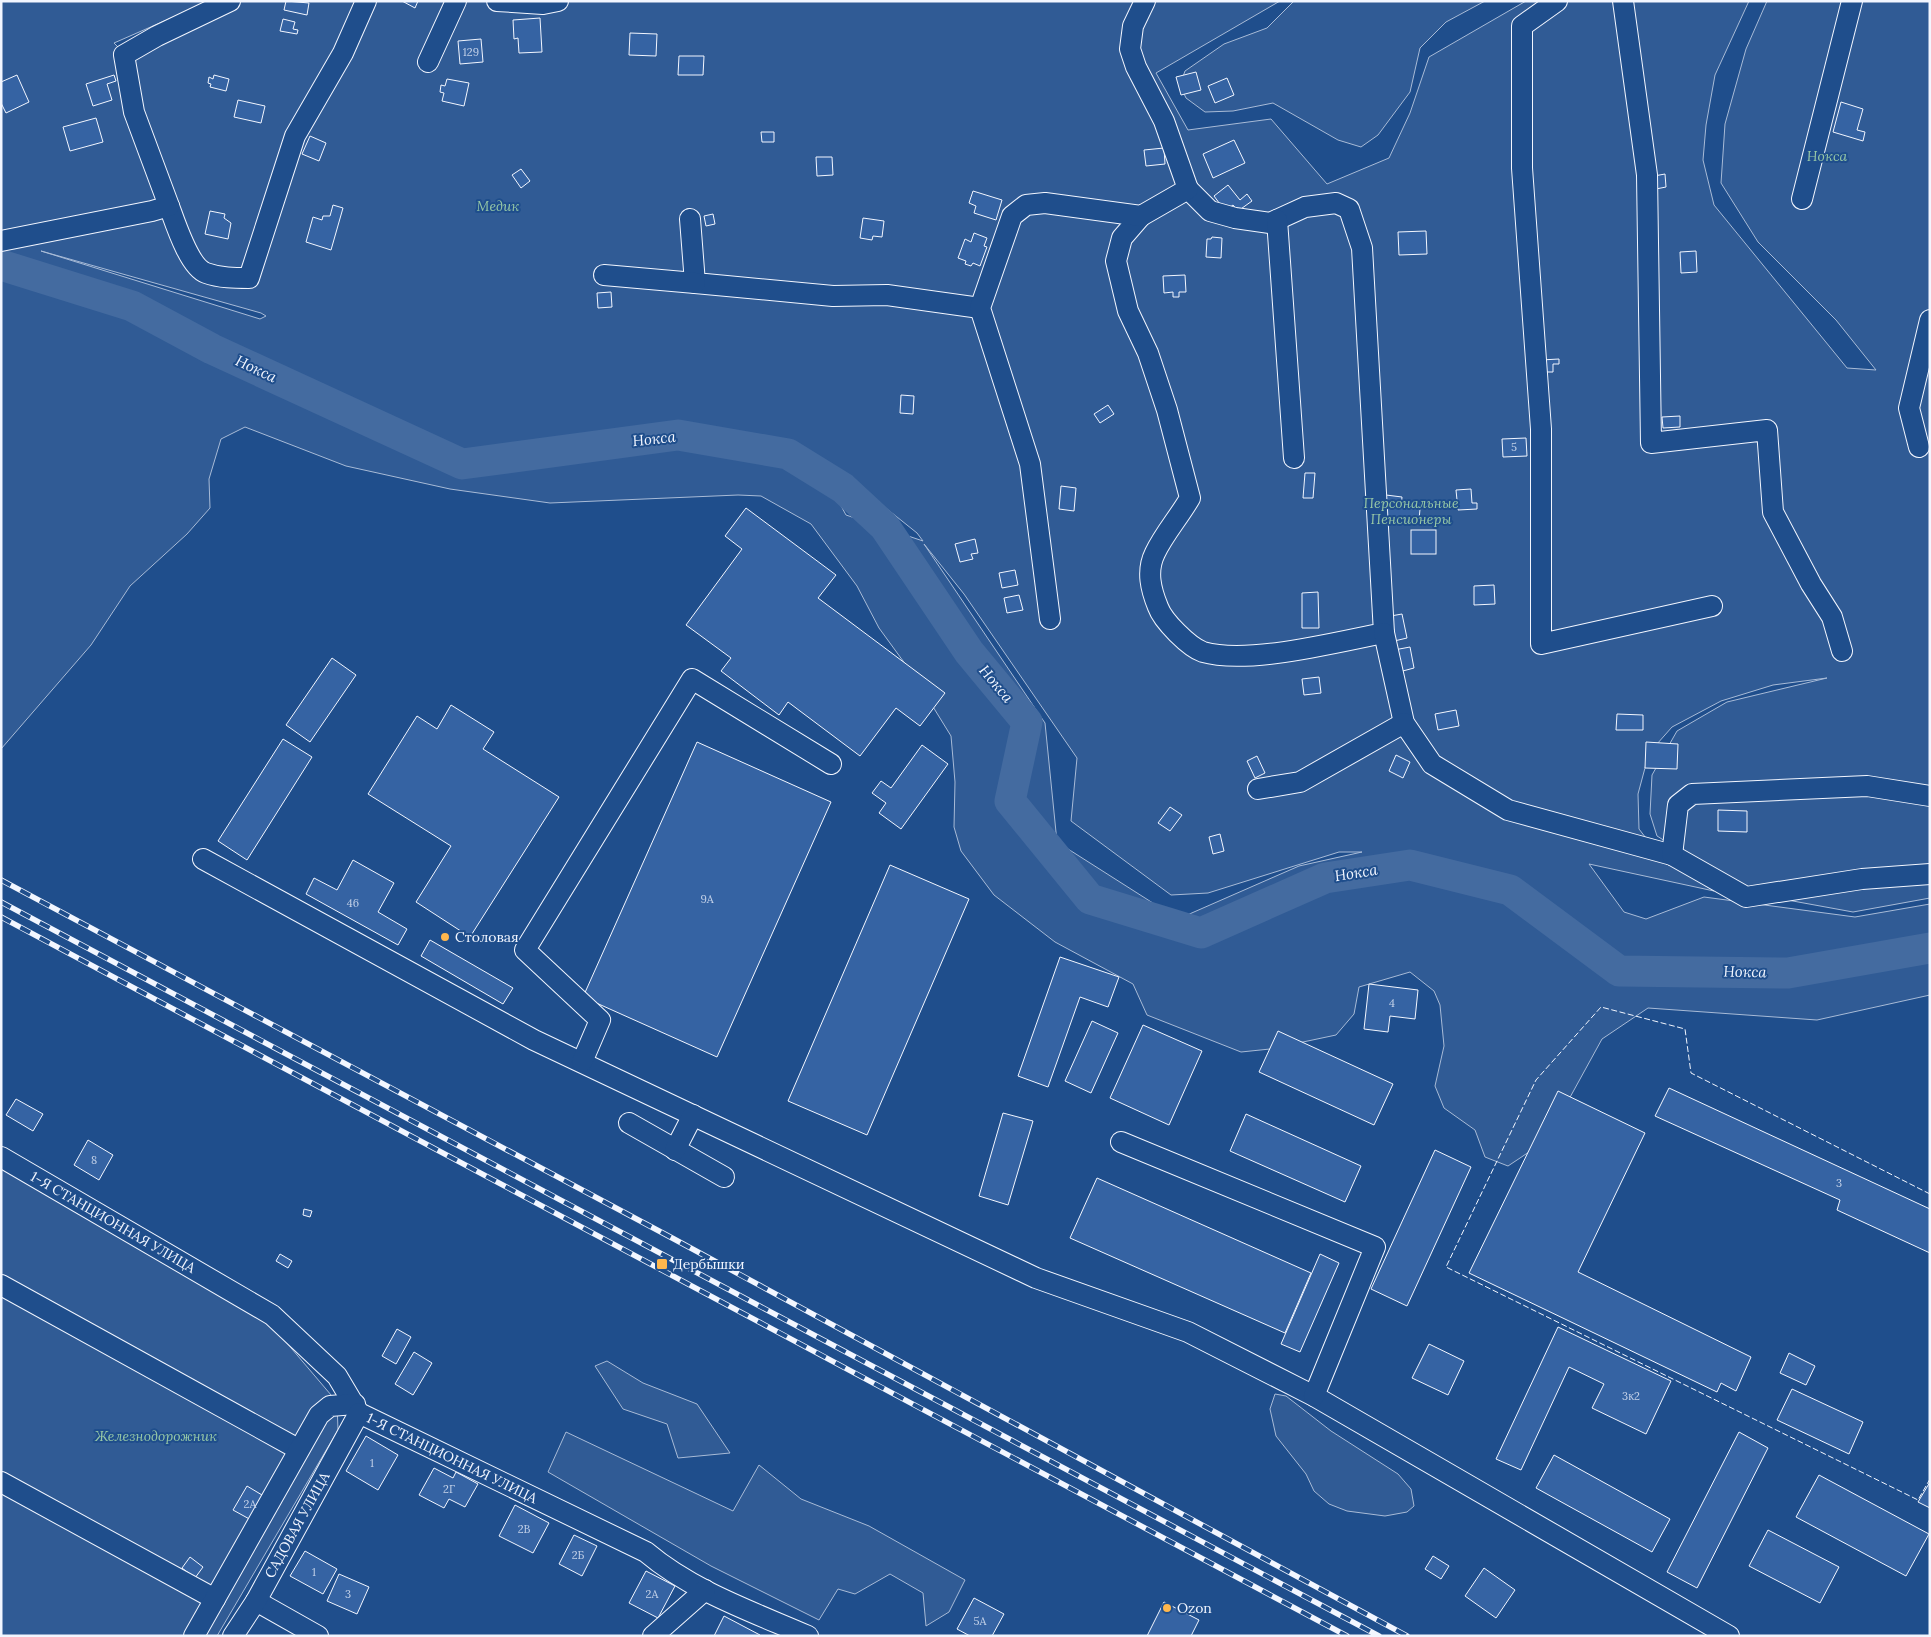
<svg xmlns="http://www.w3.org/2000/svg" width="1931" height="1637" font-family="Lora,serif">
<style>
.built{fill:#305b95;stroke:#a8bbd7;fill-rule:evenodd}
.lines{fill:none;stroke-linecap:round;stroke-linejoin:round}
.river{stroke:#446ba0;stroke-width:31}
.building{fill:#3563a3;stroke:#f2f6ff}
.minor-casing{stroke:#f2f6ff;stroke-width:22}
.minor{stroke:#1f4e8c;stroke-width:20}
.rail-casing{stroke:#f2f6ff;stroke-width:5.5}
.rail{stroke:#1f4e8c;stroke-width:4;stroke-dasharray:11;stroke-linecap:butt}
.fence{stroke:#f2f6ff;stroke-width:1;stroke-dasharray:6 2.5;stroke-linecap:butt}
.poi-dot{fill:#ffb74d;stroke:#1f4e8c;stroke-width:2}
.labels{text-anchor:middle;stroke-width:4;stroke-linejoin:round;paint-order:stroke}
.number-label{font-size:11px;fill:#c3d1e8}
.park-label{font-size:14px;font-style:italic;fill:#97c8a6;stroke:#1f4e8c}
.poi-label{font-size:14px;fill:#f2f6ff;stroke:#1f4e8c;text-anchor:start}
.street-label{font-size:14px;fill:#f2f6ff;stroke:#1f4e8c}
.water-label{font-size:15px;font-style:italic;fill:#f2f6ff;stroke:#1f4e8c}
</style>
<rect width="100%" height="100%" fill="#1f4e8c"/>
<g class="built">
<path d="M1,1H210L114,43L118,47L149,40L227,1H1280L1156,73L1188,130L1271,119L1327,184L1389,158L1410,113L1429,57L1526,1H1749L1715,75L1706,125L1703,160L1714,205L1847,368L1876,370L1836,320L1758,242L1721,183L1725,124L1746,49L1767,1H1930V898L1853,912L1749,893L1657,836L1650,814L1652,775L1677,731L1727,702L1827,678L1773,685L1721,701L1672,727L1649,753L1638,794L1639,829L1662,859L1714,891L1589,864L1624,912L1646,919L1704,897L1855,917L1930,904V995L1817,1020L1648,1008L1602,1039L1557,1121L1532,1150L1508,1166L1485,1157L1475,1130L1444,1108L1435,1086L1444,1046L1440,1005L1434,991L1410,972L1359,987L1354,1014L1336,1035L1270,1049L1241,1052L1147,1015L1133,984L1055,942L994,895L961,851L954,827L955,782L951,736L914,676L879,628L857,586L811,524L761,496L738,495L550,503L450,489L346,466L245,427L221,439L209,479L210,508L187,534L130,586L91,645L1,749ZM41,251L261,313L266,316L260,319ZM816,460L842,473L917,533L923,541L846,515ZM924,544L964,594L1077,758L1071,821L1171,895L1208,893L1339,852H1362L1299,866L1178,919L1057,842L1045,723Z"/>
<path d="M1294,1H1485L1446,22L1420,48L1410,92L1378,135L1361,147L1338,140L1273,103L1233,111L1205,112L1186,98L1180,85L1185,71L1224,44L1267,28Z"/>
<path d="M1,1167L269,1322L337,1402L338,1430L217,1636H1Z"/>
<path d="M607,1361L643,1383L697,1404L730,1453L678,1458L667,1424L623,1409L595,1366Z"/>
<path d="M1275,1394L1286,1396L1331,1431L1398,1474L1411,1489L1414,1506L1407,1512L1385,1516L1347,1511L1329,1504L1314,1491L1306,1474L1276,1436L1270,1409Z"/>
<path d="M566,1432L733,1511L759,1465L801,1499L869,1526L965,1580L949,1612L926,1626L923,1593L890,1574L855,1594L838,1589L819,1620L711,1566L548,1472Z"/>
</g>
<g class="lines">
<path class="river" d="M1,265L132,306L212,349L462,464L678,435L788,454L843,488L885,527L969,652L1027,722L1010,801L1090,899L1201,933L1325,878L1410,865L1510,890L1619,971L1788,973L1930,948"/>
</g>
<g class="building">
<path d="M286,1L309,3L307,15L284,10Z"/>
<path d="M402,1H418L415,8Z"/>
<path d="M540,18L542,52L519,53L518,38L514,39L513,20Z"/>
<path d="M283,19L295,22L293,29L298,30L297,34L280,31Z"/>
<path d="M630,33L657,34L656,56L629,55Z"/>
<path d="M481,39L483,62L460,64L458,41Z"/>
<path d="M679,56H704L703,75H678Z"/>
<path d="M1196,72L1201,90L1181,95L1176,77Z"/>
<path d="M17,75L29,102L6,113L1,103V82Z"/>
<path d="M114,75L116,81L107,84L112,100L93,106L86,84Z"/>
<path d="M214,75L229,79L226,91L210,87L211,84L208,83L209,77L213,79Z"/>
<path d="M1227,78L1234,95L1215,103L1208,86Z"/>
<path d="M447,79L469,83L464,106L442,101L444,93L440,92L441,85L445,86Z"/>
<path d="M238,100L265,106L261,123L234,117Z"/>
<path d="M1841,102L1863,109L1857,130L1865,132L1863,141L1833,132Z"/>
<path d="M96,118L103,142L70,151L63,127Z"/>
<path d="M761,132H774V142H762Z"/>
<path d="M310,136L326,143L319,161L302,154Z"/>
<path d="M1234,140L1245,163L1213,178L1203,154Z"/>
<path d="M1164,148L1165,164L1146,166L1144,150Z"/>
<path d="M816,157H832L833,175L817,176Z"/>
<path d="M521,169L530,181L521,188L512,175Z"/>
<path d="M1665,174L1666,187L1656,189L1654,176Z"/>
<path d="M1228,185L1240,200L1247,194L1252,201L1238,211L1233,205L1225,211L1214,196Z"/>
<path d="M973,191L1002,200L996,220L974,213L976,206L969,203Z"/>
<path d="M333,205L343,208L331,250L306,242L313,217L322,220L323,216H330Z"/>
<path d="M210,211L225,214L224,218L231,223L228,239L205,234Z"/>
<path d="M713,214L715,224L706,226L704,216Z"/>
<path d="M863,218L884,221L882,237L873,236L872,240L860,238Z"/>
<path d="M1426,231L1427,254L1399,255L1398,232Z"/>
<path d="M974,233L987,238L984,246L987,247L980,266L973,263L971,266L965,264L966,261L958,258L965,239L971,242Z"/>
<path d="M1212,237L1222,238L1221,258L1206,257L1207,239H1211Z"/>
<path d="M1696,251L1697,272L1681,273L1680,252Z"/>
<path d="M1185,275L1186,292H1179V297H1173V292L1164,293L1163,276Z"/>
<path d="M611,292L612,307L598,308L597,293Z"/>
<path d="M1559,359V364H1553V372H1542L1541,360Z"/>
<path d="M901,395L914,396L913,414L900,413Z"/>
<path d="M1108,405L1114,414L1100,423L1094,414Z"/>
<path d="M1680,416V427L1663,428L1662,417Z"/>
<path d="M1526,438L1527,456L1503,457L1502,439Z"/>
<path d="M1305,473H1315L1313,498H1303Z"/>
<path d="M1061,486L1076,488L1074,511L1059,509Z"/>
<path d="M1471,489L1472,503H1477V509L1458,510L1456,490Z"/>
<path d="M1386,495L1402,497L1401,508L1420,509L1419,520L1385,517Z"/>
<path d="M746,508L836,575L818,598L945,693L920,726L896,708L860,756L788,702L779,715L721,671L731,658L686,625L742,549L725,536Z"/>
<rect x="1411" y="530" width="25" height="24"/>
<path d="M975,539L978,553L971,554L973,559L960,562L955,544Z"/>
<path d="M1015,570L1018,585L1002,588L999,573Z"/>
<path d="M1494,585L1495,604L1474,605V586Z"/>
<path d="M1318,592L1319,628H1302V593Z"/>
<path d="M1019,595L1023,610L1007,613L1004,598Z"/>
<path d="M1402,614L1407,638L1390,642L1385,617Z"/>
<path d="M1410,647L1414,668L1399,672L1394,650Z"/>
<path d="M332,658L356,675L310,742L286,725Z"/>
<path d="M1319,677L1321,693L1304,695L1302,679Z"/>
<path d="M451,705L494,732L483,749L559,797L470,937L416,902L451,846L368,794L417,716L437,729Z"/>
<path d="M1456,710L1459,726L1438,730L1435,714Z"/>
<path d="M1617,714L1643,715V730H1616Z"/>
<path d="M283,739L312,757L247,860L218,841Z"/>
<path d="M697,742L831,802L717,1057L583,997Z"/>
<path d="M1646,742L1678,744L1677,769L1645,768Z"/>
<path d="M922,745L948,764L901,829L879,813L886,803L872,793L881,781L891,788Z"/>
<path d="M1396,755L1410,762L1403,778L1389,771Z"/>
<path d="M1257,756L1265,773L1255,778L1247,761Z"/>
<path d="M1170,807L1182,815L1170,831L1158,823Z"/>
<path d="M1718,810L1747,811V832L1718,831Z"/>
<path d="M1220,834L1224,851L1213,854L1209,837Z"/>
<path d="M353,860L394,883L378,912L407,929L398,945L306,894L314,878L337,890Z"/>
<path d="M890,865L969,899L867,1135L788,1101Z"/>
<path d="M430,940L513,988L503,1004L421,956Z"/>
<path d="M1060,957L1119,977L1108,1007L1080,997L1048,1087L1018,1076Z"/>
<path d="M1369,984L1418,990L1415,1019L1390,1016L1388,1032L1364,1029Z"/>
<path d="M1092,1021L1118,1033L1091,1093L1065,1081Z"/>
<path d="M1143,1025L1202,1051L1169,1125L1110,1098Z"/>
<path d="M1278,1031L1393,1084L1374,1125L1259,1072Z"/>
<path d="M1669,1088L1930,1209V1253L1837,1210L1840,1200L1655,1116Z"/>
<path d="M1558,1091L1645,1133L1578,1272L1751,1357L1736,1391L1721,1383L1717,1392L1469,1273Z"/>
<path d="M16,1099L43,1114L33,1131L6,1115Z"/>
<path d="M1003,1113L1033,1121L1008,1205L979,1196Z"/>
<path d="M1246,1114L1361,1166L1345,1202L1230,1151Z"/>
<path d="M88,1140L113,1155L99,1180L74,1165Z"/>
<path d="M1435,1150L1471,1167L1407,1306L1371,1289Z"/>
<path d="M1097,1178L1311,1273L1285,1333L1070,1238Z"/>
<path d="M304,1209L312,1211L310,1217L303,1215Z"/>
<path d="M280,1254L292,1261L288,1268L276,1261Z"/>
<path d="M1320,1254L1339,1263L1300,1352L1281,1344Z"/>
<path d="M1558,1327L1671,1381L1646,1434L1592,1408L1604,1384L1569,1367L1521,1470L1496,1459Z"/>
<path d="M397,1329L411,1337L396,1364L382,1356Z"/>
<path d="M1429,1344L1464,1361L1448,1395L1412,1378Z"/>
<path d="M414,1352L432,1363L413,1395L395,1384Z"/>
<path d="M1789,1353L1815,1366L1806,1385L1780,1373Z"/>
<path d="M1792,1389L1863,1422L1849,1454L1777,1420Z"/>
<path d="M1739,1432L1768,1448L1697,1588L1667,1572Z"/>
<path d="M366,1436L398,1455L378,1490L346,1471Z"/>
<path d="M1554,1455L1670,1519L1652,1552L1536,1488Z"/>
<path d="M434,1468L453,1478L456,1472L478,1484L465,1507L449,1499L444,1508L419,1495Z"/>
<path d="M1819,1475L1929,1534L1906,1576L1796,1517Z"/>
<path d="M1930,1482V1508L1918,1502Z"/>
<path d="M247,1486L267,1498L253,1521L233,1510Z"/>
<path d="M515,1505L549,1523L533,1553L499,1536Z"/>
<path d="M1768,1530L1839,1567L1820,1603L1749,1566Z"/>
<path d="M574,1535L597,1546L582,1576L559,1564Z"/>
<path d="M305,1551L337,1569L323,1594L290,1576Z"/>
<path d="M1433,1556L1449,1566L1441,1579L1425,1569Z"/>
<path d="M190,1557L203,1567L195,1578L182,1568Z"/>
<path d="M1484,1568L1515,1590L1496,1618L1465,1596Z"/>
<path d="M646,1571L675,1586L658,1618L629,1603Z"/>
<path d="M339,1574L369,1587L357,1614L327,1601Z"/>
<path d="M974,1598L1004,1614L992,1636H970L957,1629Z"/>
<path d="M1164,1602L1199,1620L1191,1636H1147Z"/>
<path d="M724,1616L760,1635V1636H714Z"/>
</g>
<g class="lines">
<defs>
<g id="minor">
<path d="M497,1L543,4L558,1"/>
<path d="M1557,1L1522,26V168L1541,429V644L1712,606"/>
<path d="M1623,1L1647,175L1651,443L1767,430L1773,512L1811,584L1832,617L1842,651"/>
<path d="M428,62L456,1"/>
<path d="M1802,199L1852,1"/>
<path d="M169,206C175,222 189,267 206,273C220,278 235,278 249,278L295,136L343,53L366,1"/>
<path d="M1141,216L1122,238L1116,261L1128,311L1148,353L1167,410L1190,498C1179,517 1164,534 1155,553C1146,571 1151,590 1158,607C1163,621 1189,647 1203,652C1248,665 1337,642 1384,633L1362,248L1349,209L1336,203L1305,207L1270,223L1235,218L1210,211L1188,189"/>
<path d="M690,219L695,283L833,296L887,295L980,308"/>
<path d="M1277,220L1294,458"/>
<path d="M1,241L152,211L169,206L134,112L124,55L157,36L230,1"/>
<path d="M604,275L695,283"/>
<path d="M1919,447L1909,408L1930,320"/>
<path d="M1050,619L1030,464L980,308L1012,216L1026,205L1045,203L1141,216L1188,189L1164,121L1136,67L1130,49L1133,26L1145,1"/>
<path d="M1384,633L1404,723L1432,764L1508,810L1672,855L1746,897L1862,879L1930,874"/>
<path d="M1258,789L1300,782L1404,723"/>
<path d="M1672,855L1678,805L1692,794L1867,786L1930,796"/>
<path d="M203,859L534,1040L1036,1278L1188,1332L1314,1396L1729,1636"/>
<path d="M582,1062L600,1020L525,950L692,679L831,764"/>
<path d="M629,1123L724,1177"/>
<path d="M1121,1142L1375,1247L1314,1396"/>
<path d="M675,1150L693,1115"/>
<path d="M1,1157L272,1315L337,1376L359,1413L646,1552C692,1591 753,1612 808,1636"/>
<path d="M1,1285L298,1449"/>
<path d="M1,1482L215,1599"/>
<path d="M256,1601L318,1636"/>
<path d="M194,1636L319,1415L330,1406L355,1404"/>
<path d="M233,1636L256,1601L359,1413"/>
<path d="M653,1636L705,1590"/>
</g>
</defs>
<use href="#minor" class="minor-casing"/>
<use href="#minor" class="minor"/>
<defs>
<g id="rail">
<path d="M1,880L674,1239L1407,1636"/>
<path d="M1,902L1379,1636"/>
<path d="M1,917L1347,1636"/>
</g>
</defs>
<use href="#rail" class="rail-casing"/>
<use href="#rail" class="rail"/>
<path class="fence" d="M1930,1194L1691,1073L1685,1029L1601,1007L1536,1080L1446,1267L1918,1500L1930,1479"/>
</g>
<g class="poi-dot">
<circle cx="445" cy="937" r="5"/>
<rect x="656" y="1258" width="12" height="12" rx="2.5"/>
<circle cx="1167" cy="1608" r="5"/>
</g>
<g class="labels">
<g class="number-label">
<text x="471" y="56">129</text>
<text x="1514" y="451">5</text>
<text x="707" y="903">9А</text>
<text x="353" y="907">46</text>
<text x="1392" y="1007">4</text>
<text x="94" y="1164">8</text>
<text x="1839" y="1187">3</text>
<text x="1631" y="1400">3к2</text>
<text x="372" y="1467">1</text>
<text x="449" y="1493">2Г</text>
<text x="250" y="1508">2А</text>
<text x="524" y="1533">2В</text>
<text x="578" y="1559">2Б</text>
<text x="314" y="1576">1</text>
<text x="348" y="1598">3</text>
<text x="652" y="1598">2А</text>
<text x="980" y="1625">5А</text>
</g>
<g class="park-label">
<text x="1827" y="161">Нокса</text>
<text x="498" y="211">Медик</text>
<text x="1411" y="508">Персональные<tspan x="1411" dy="16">Пенсионеры</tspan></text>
<text x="156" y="1441">Железнодорожник</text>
</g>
<g class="poi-label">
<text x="455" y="942">Столовая</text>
<text x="673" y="1269">Дербышки</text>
<text x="1177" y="1613">Ozon</text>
</g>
<g class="street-label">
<text transform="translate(113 1222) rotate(30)" y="5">1-Я СТАНЦИОННАЯ УЛИЦА</text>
<text transform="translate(452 1458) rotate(26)" y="5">1-Я СТАНЦИОННАЯ УЛИЦА</text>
<text transform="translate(297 1525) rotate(-61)" y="5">САДОВАЯ УЛИЦА</text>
</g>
<g class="water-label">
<text transform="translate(256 369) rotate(25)" y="5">Нокса</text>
<text transform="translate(654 439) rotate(-6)" y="5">Нокса</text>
<text transform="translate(996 684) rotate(50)" y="5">Нокса</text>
<text transform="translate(1356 873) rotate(-9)" y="5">Нокса</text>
<text transform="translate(1745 972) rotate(1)" y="5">Нокса</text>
</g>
</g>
<rect width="1931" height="1637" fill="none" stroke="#f2f6ff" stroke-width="5"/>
</svg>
